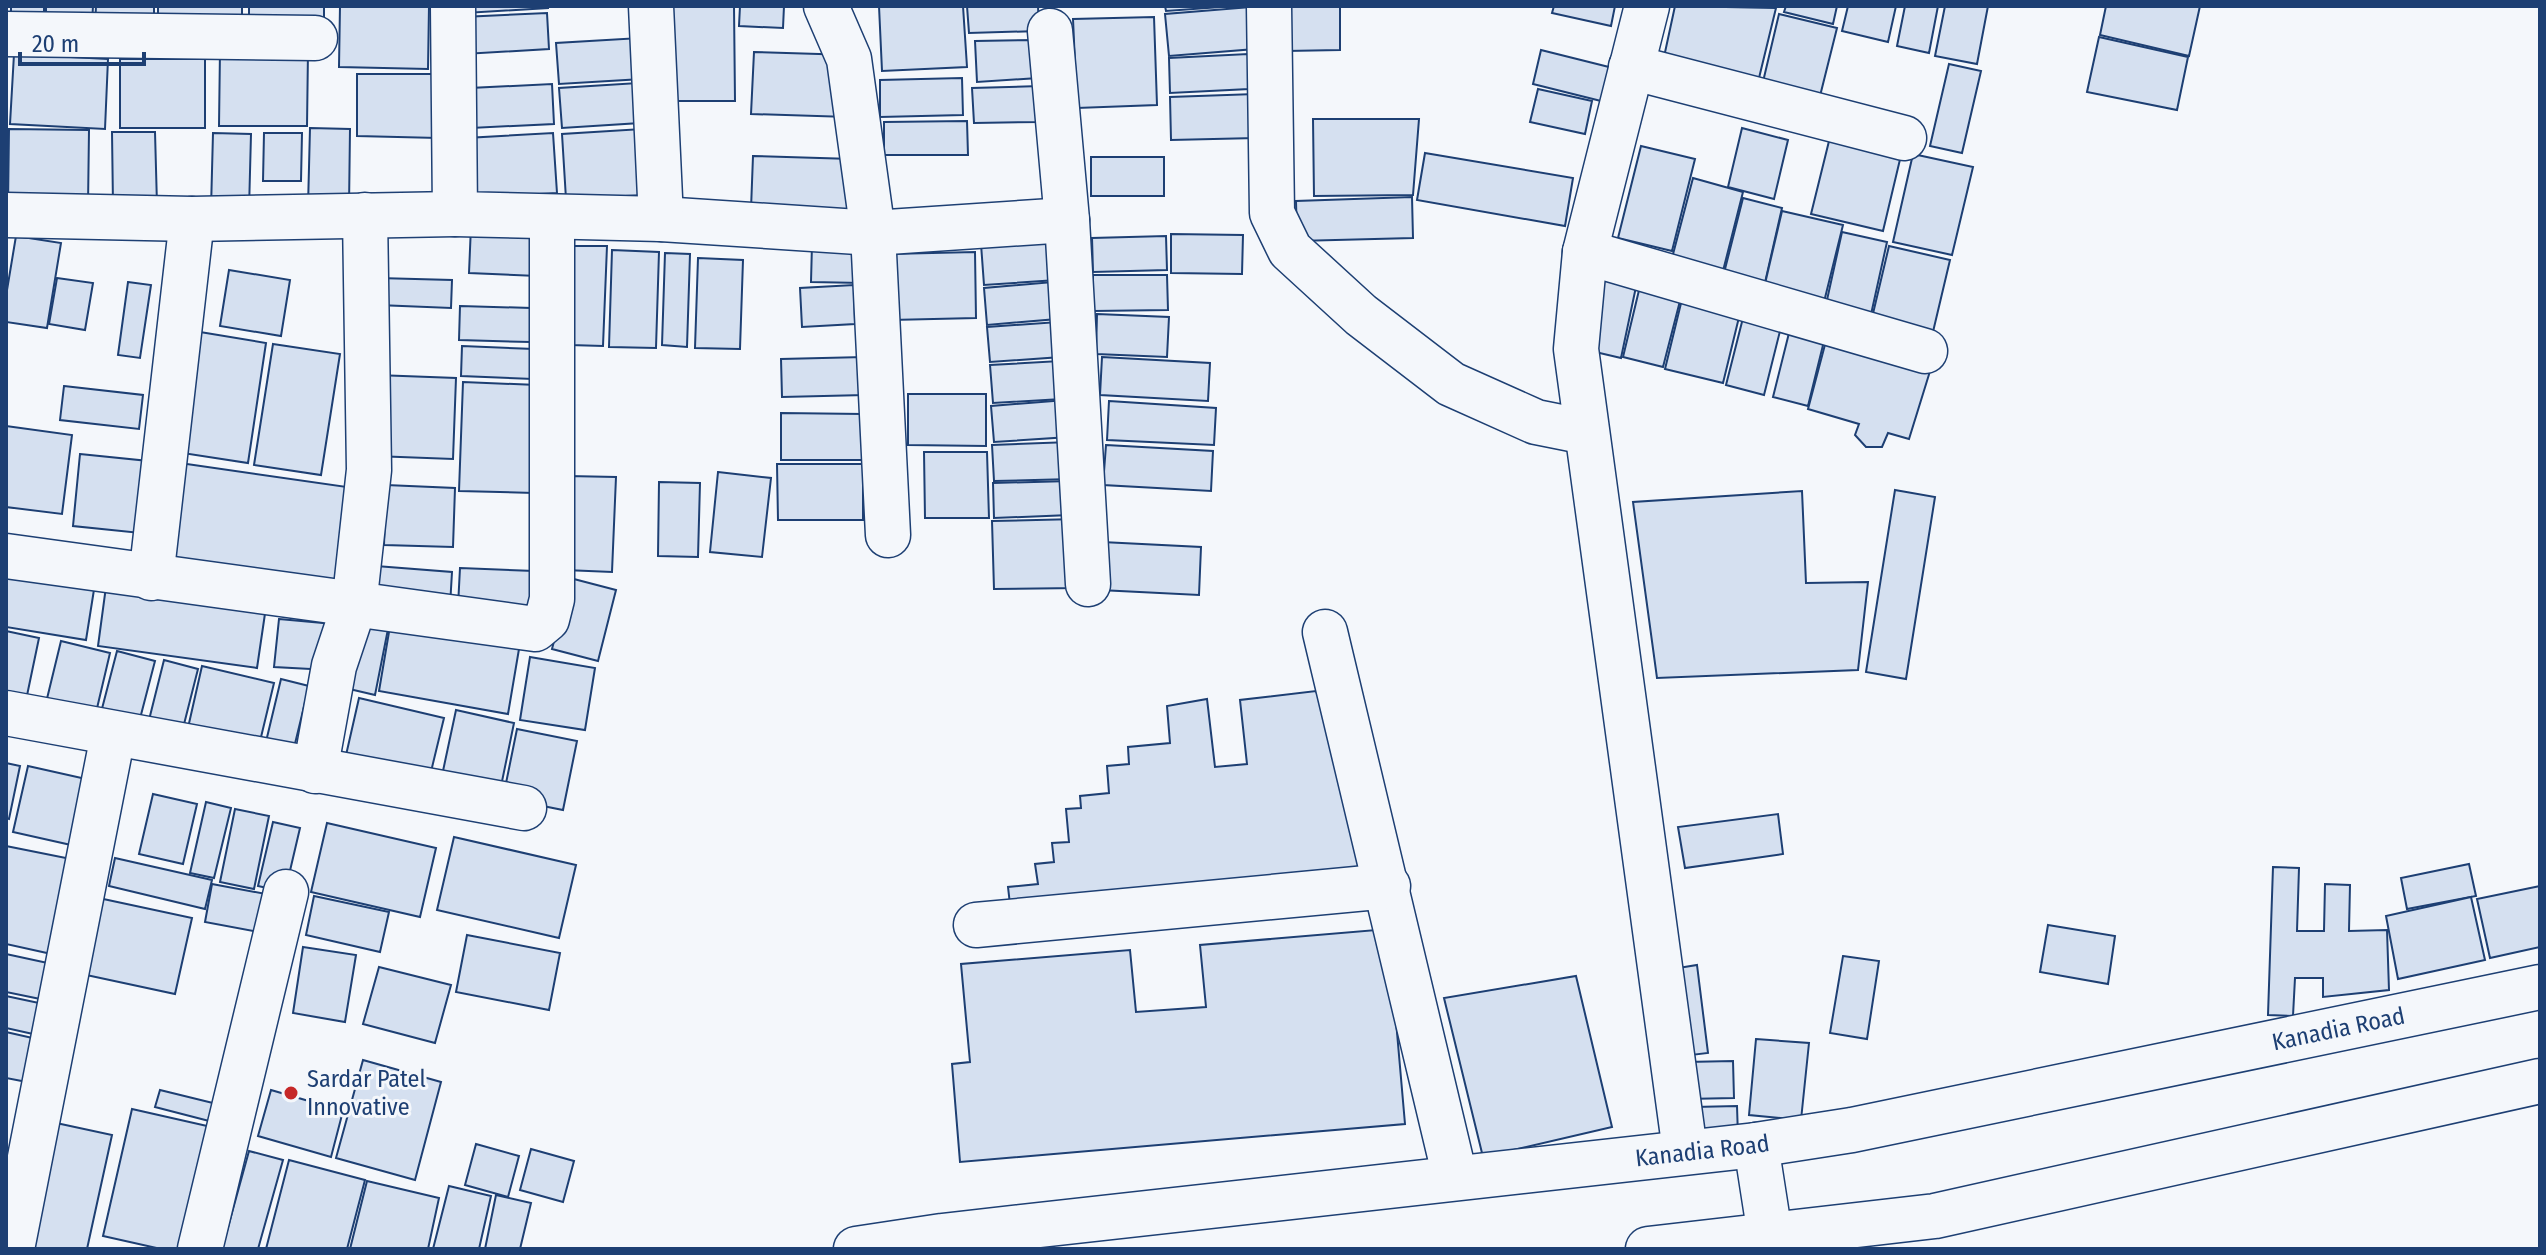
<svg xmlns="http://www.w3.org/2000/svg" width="2546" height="1255" font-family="'Fira Sans Condensed',sans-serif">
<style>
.building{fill:#d5e0f0;stroke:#1d3f73;stroke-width:2}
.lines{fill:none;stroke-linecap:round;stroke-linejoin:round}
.minor-casing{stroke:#1d3f73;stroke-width:47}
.major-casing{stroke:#1d3f73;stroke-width:47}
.minor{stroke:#f4f7fb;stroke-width:44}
.major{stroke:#f4f7fb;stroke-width:44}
.poi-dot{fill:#c62828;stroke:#f4f7fb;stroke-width:3}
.labels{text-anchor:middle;stroke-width:6;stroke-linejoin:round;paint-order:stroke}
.street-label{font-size:24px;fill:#1d3f73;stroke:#f4f7fb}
.poi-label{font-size:24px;fill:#1d3f73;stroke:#f4f7fb;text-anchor:start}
</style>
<rect width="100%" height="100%" fill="#f4f7fb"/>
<g class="building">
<rect x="11" y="6" width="33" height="18"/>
<path d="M46,6H93L92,24L46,23Z"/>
<path d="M96,6H154V28L95,27Z"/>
<path d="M158,6H242V20L158,19Z"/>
<path d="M249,6H324V19L249,18Z"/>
<path d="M340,6H429L428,69L339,67Z"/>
<path d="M464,6H548V8L465,13Z"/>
<path d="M668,6H734L735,101H668Z"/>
<path d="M740,6H784L783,28L739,26Z"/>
<path d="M879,6H963L967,67L882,71Z"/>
<path d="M967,6H1038L1039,31L969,33Z"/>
<path d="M1165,6H1235L1166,11Z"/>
<path d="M1285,6H1340V50L1286,51Z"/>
<path d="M1554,6H1615L1611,26L1552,13Z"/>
<path d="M1675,6L1776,8L1759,78L1664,57Z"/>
<path d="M1786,6H1837L1833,24L1784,12Z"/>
<path d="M1848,6H1896L1888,42L1842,31Z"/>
<path d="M1905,6H1938L1929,53L1897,46Z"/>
<path d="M1945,6H1988L1977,64L1935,56Z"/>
<path d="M2106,6H2200L2189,56L2100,35Z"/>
<path d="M1251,7L1255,49L1169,56L1165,14Z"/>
<path d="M547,13L549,49L464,54L462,17Z"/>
<path d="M1779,14L1837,28L1819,100L1762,86Z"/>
<path d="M1154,17L1157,105L1077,108L1073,19Z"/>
<path d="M2099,37L2188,57L2177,110L2087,92Z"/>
<path d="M640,38L642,79L559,84L556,43Z"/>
<path d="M1037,40L1038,78L977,82L975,41Z"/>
<path d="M220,50L308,51L307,126H219Z"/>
<path d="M1541,50L1617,69L1609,103L1533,84Z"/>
<path d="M754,52L851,55L848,117L751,114Z"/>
<path d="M14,54L108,59L105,129L10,124Z"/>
<path d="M1248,54L1249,89L1170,93L1169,58Z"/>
<rect x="120" y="59" width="85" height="69"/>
<path d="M1949,64L1981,71L1962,153L1930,146Z"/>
<path d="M357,74H439L438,138L357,136Z"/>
<path d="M962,78L963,115L880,117V80Z"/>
<path d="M638,83L640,123L562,128L559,88Z"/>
<path d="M552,84L554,124L471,128L470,88Z"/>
<path d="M1040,86L1041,122L974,123L972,88Z"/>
<path d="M1538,89L1592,101L1585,134L1530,122Z"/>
<path d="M1255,94L1256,138L1171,140L1170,97Z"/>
<path d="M1313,119H1419L1413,195L1314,196Z"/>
<path d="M967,121L968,155H884V122Z"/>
<path d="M310,128L350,129L349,207H308Z"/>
<path d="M1742,128L1788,140L1774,199L1728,187Z"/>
<path d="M9,129L89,130L88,206L8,205Z"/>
<path d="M642,129L645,195L566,199L562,134Z"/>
<path d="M112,132H155L157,205H113Z"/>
<path d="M213,133L251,134L249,210L211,209Z"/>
<path d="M264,133H302L301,181H263Z"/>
<path d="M553,133L557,193L470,198L466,138Z"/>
<path d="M1831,133L1902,151L1883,231L1811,214Z"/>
<path d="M1641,146L1695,159L1672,251L1618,238Z"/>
<path d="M1425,153L1573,178L1565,226L1417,200Z"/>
<path d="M1913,154L1973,167L1952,255L1893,242Z"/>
<path d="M753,156L852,159L850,212L751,209Z"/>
<rect x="1091" y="157" width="73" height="39"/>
<path d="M1693,178L1743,192L1723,271L1672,258Z"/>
<path d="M1412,197L1413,238L1297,241L1296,201Z"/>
<path d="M1743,198L1782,208L1764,287L1723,277Z"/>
<path d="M1782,211L1843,225L1824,302L1764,288Z"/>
<path d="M471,226L538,228L537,276L469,273Z"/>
<path d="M1842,232L1887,242L1870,319L1825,309Z"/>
<path d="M1171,234L1243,235L1242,274L1171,273Z"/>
<path d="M16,236L61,243L47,328L6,322V296Z"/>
<path d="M1166,236L1167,270L1093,272L1092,238Z"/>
<path d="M1055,240L1057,280L984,285L981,244Z"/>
<path d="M812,244L864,246L862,283L811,282Z"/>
<path d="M573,246H607L603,346L570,345Z"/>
<path d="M1889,246L1950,260L1932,336L1871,322Z"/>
<path d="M612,250L659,252L656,348L609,347Z"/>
<path d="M975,252L976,318L891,320L889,254Z"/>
<path d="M665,253L690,254L687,347L662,345Z"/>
<path d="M698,258L743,260L740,349L695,348Z"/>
<path d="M229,270L290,280L281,336L220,326Z"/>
<path d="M1599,273L1637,282L1621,358L1591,351Z"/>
<path d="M1093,275H1167L1168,310L1093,311Z"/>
<path d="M57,278L93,283L85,330L49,324Z"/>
<path d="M378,278L452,280L451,308L378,305Z"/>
<path d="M128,282L151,285L140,358L118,355Z"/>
<path d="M1053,282L1057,319L987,325L984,288Z"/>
<path d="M854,285L855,324L802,327L800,288Z"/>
<path d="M1640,286L1681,297L1663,367L1623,357Z"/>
<path d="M1683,295L1741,309L1723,383L1665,369Z"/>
<path d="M460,306L531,308L530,342L459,340Z"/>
<path d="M1745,310L1783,319L1764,395L1726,385Z"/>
<path d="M1097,314L1169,317L1167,357L1096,354Z"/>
<path d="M1058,322L1061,357L990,362L987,327Z"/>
<path d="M1790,329L1825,337L1808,406L1773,397Z"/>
<path d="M194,331L266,343L248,463L176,452Z"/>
<path d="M1827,337L1931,368L1909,439L1888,433L1882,447H1866L1855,435L1859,424L1808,409Z"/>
<path d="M273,344L340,354L321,475L254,465Z"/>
<path d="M462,346L534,349L533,379L461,376Z"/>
<path d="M864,357L865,395L782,397L781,359Z"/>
<path d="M1102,357L1210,363L1208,401L1100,395Z"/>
<path d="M1060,361L1062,399L993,403L990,365Z"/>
<path d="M376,375L456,378L453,459L374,456Z"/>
<path d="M463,382L537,385L534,493L459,491Z"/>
<path d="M64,386L143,395L139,429L60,420Z"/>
<path d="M908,394H986V446L908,445Z"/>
<path d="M1066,400L1069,437L994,442L991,406Z"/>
<path d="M1109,401L1216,408L1214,445L1107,440Z"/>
<path d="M781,413L863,414L864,460H781Z"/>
<path d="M6,426L72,435L62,514L6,507Z"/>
<path d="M1070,442L1072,479L994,481L992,445Z"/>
<path d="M1106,445L1213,451L1211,491L1103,485Z"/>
<path d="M924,452H987L989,518H925Z"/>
<path d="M80,454L158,462L150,534L73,526Z"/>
<path d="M173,462L354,488L340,591L159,566Z"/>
<path d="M777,464H863V520H778Z"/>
<path d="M718,472L771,478L762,557L710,552Z"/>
<path d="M568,476L616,477L612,572L565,570Z"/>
<path d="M1070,481V515L994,518L993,483Z"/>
<path d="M659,482L700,483L698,557L658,556Z"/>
<path d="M386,485L455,488L453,547L384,545Z"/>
<path d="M1895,490L1935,497L1906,679L1866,672Z"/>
<path d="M1802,491L1806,583L1868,582L1858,670L1657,678L1633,502Z"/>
<path d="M1077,519L1078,588L994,589L992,521Z"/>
<path d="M1102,542L1201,547L1199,595L1100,590Z"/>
<path d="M6,562L96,577L86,640L6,627Z"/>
<path d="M376,566L452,572L450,606L374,601Z"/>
<path d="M460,568L534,571L533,609L458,606Z"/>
<path d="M570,578L616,590L598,661L552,649Z"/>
<path d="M107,579L267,600L257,668L98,646Z"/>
<path d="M358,618L389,624L375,695L345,688Z"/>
<path d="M279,619L334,624L329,670L274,667Z"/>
<path d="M390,626L519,649L508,714L379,691Z"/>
<path d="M6,631L39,638L25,705L6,701Z"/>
<path d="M61,641L110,653L94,721L44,711Z"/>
<path d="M117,651L155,661L136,734L98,724Z"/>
<path d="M530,657L595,668L585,730L520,720Z"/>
<path d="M164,660L198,669L180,740L146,732Z"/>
<path d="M202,666L274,683L256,758L185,741Z"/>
<path d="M281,679L309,686L292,756L264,750Z"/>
<path d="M1316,691L1351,774L1370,876L1011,913L1008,887L1038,884L1035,864L1054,862L1052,843L1069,842L1066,809L1081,808L1080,796L1109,793L1107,766L1129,764L1128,747L1170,743L1167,706L1207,699L1215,767L1247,764L1240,700Z"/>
<path d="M359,698L444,718L428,784L344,764Z"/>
<path d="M456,710L514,723L499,796L440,785Z"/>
<path d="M517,729L577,741L563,810L503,798Z"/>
<path d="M6,763L20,766L9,819L6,818Z"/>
<path d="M28,766L95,781L80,847L13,832Z"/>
<path d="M153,794L197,804L183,864L139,854Z"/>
<path d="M206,802L231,808L214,878L190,873Z"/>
<path d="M235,809L269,816L254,889L220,882Z"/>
<path d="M1778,814L1783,854L1685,868L1678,827Z"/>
<path d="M273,822L300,828L285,892L258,886Z"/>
<path d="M327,823L436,848L420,917L311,892Z"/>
<path d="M454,837L576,865L559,938L437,910Z"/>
<path d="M6,846L76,860L56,955L6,944Z"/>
<path d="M115,858L212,880L205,909L109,886Z"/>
<path d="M2469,864L2476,896L2407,909L2401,878Z"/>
<path d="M2273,867L2299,868L2297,931H2324L2325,884L2350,885L2349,931L2387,930L2389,990L2323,997V978H2295L2293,1016L2268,1015Z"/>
<path d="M212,884L282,897L275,935L205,922Z"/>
<path d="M2540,886V947L2490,958L2477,899Z"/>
<path d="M314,896L389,912L380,952L306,935Z"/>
<path d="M94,897L192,918L175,994L77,973Z"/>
<path d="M2471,897L2485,960L2398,979L2386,916Z"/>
<path d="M2048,925L2115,936L2108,984L2040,972Z"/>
<path d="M1388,929L1405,1124L960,1162L952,1064L970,1062L961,964L1130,950L1136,1012L1206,1007L1200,945Z"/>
<path d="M467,935L560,953L549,1010L456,992Z"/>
<path d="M303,947L356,955L345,1022L293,1013Z"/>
<path d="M6,954L57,965L50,1001L6,992Z"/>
<path d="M1843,956L1879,961L1867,1039L1830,1033Z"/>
<path d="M1697,965L1708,1053L1683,1056L1672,969Z"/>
<path d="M379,967L451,985L435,1043L363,1024Z"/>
<path d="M1576,976L1612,1127L1483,1157L1444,998Z"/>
<path d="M6,996L39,1003L33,1034L6,1028Z"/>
<path d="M6,1032L37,1039L27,1082L6,1078Z"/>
<path d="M1756,1039L1809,1043L1801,1120L1749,1115Z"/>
<path d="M363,1060L441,1082L415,1180L336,1158Z"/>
<path d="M1733,1061L1734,1098L1686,1099V1062Z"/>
<path d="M160,1090L217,1104L213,1122L155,1107Z"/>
<path d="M271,1090L343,1111L331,1157L258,1136Z"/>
<path d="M1737,1106L1738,1137L1695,1138L1694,1107Z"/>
<path d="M132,1109L216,1128L188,1249H161L103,1236Z"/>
<path d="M47,1121L112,1135L87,1249H19Z"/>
<path d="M476,1144L519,1156L508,1197L465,1185Z"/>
<path d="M531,1149L574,1161L563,1202L520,1190Z"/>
<path d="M249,1151L283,1160L258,1249H222Z"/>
<path d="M289,1160L365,1180L347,1249H266Z"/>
<path d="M367,1181L439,1198L428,1249H350Z"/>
<path d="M449,1186L491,1196L479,1249H433Z"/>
<path d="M496,1195L531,1203L520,1249H485Z"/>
</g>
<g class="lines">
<defs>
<g id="minor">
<path d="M453,6L455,214L661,219L873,233L1067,220"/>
<path d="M651,6L661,219"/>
<path d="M826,6L849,59L873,233L888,535"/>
<path d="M1269,6L1272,213L1290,250L1361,315L1451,384L1536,422L1586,432"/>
<path d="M1647,6L1585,252L1576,349L1685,1151"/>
<path d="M1050,31L1067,220L1088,584"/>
<path d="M6,34L315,38"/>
<path d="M1631,67L1904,138"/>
<path d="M6,215L192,219L455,214"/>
<path d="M1585,252L1925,351"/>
<path d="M6,556L535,629L547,619L552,599V217"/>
<path d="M151,578L192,219"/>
<path d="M1325,632L1455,1177"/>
<path d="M6,713L524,808"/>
<path d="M315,771L334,666L354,606L369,470L365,215"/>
<path d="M976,925L1388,886"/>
<path d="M12,1249L113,735"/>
<path d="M200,1249L286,892"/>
</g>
<g id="major">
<path d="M1756,1145L1770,1235"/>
<path id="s1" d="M856,1249L942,1236L1756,1145L1852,1130L2540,987"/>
<path d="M1648,1249L1935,1216L2540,1081"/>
</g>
</defs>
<use href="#minor" class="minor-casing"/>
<use href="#major" class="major-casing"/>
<use href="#minor" class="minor"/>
<use href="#major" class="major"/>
</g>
<circle class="poi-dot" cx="291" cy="1093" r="8"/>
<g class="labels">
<g class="street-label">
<text dy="8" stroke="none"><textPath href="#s1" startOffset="1500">Kanadia Road</textPath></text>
<text dy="8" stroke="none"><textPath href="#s1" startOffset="852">Kanadia Road</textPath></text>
</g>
<g class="poi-label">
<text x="307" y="1087">Sardar Patel<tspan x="307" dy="28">Innovative</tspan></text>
</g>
</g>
<rect width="2546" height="1255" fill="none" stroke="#1d3f73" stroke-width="16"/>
<path d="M20 52v12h124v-12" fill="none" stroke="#1d3f73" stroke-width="4"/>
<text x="32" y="52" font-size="24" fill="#1d3f73" stroke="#f4f7fb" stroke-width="6" paint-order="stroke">20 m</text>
</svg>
